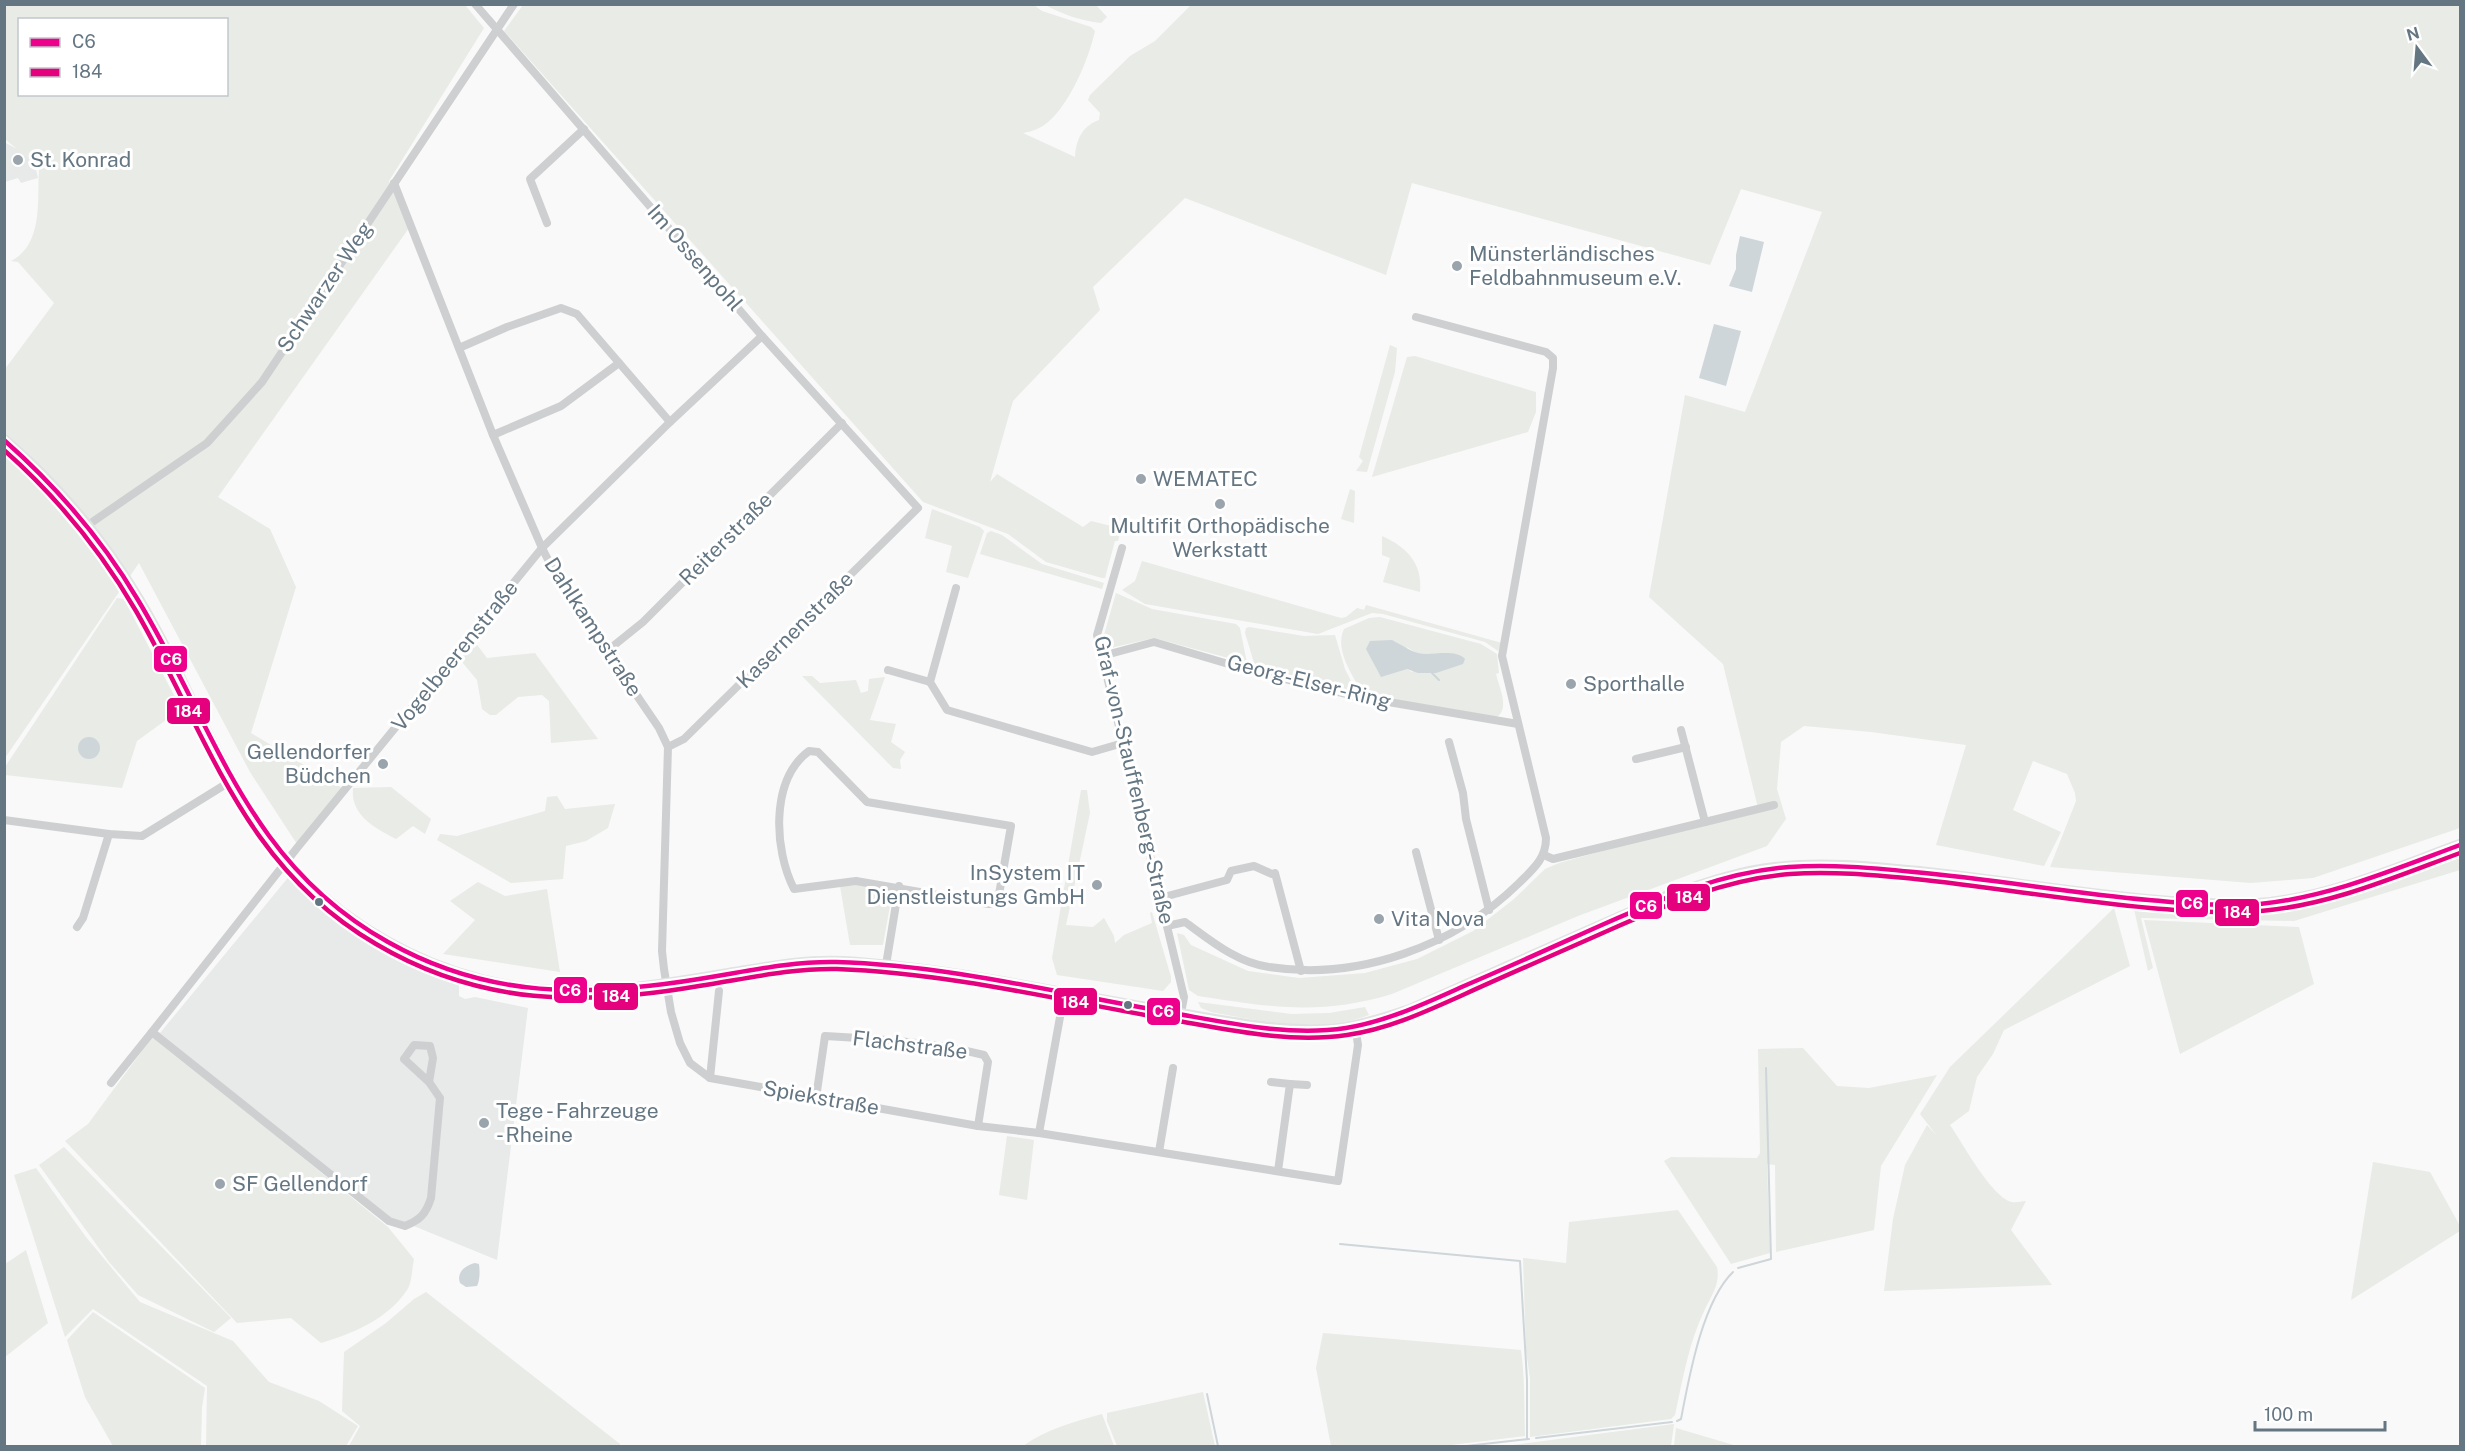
<svg xmlns="http://www.w3.org/2000/svg" width="2465" height="1451" font-family="'Public Sans',sans-serif">
<style>
.built{fill:#e8e9e9}
.green{fill:#e8ebe6;fill-rule:evenodd}
.water{fill:#ced6d9}
.lines{fill:none;stroke-linecap:round;stroke-linejoin:round}
.stream{stroke:#ced6d9;stroke-width:2}
.minor{stroke:#cecfd0;stroke-width:8}
.secondary{stroke:#e1e2e2;stroke-width:12}
.bus-1-casing{stroke:#fff;stroke-width:9}
.bus-2-casing{stroke:#fff;stroke-width:9}
.bus-1{stroke:#ec008c;stroke-width:4.5}
.bus-2{stroke:#e5007d;stroke-width:4.5}
.poi-dot{fill:#99a4ac;stroke:#fff;stroke-width:2}
.bus-dot{fill:#657683;stroke:#fff;stroke-width:2}
.labels{text-anchor:middle;stroke-width:6;stroke-linejoin:round;paint-order:stroke}
.poi-label{font-size:21px;fill:#657683;stroke:#fff;text-anchor:start}
.street-label{font-size:21px;fill:#657683;stroke:#fff}
.line-badge{stroke:#fff;stroke-width:2}
.badge-label{font-size:16px;text-anchor:middle;font-weight:bold;fill:#fff}
</style>
<rect width="100%" height="100%" fill="#f9f9f9"/>
<g class="built">
<path d="M4,142L28,155L35,165L38,178L21,183L18,178L5,182Z"/>
<path d="M291,874L346,921L413,967L459,984V996L465,999L475,997L528,1008L497,1260L404,1222L390,1219L160,1033Z"/>
</g>
<g class="green">
<path d="M5,5H465L484,28L389,181L409,228L218,497L270,529L296,587L251,733L342,788L297,844L250,772L139,563L5,758V369L54,303L18,262L11,261C44,244 37,199 39,168L5,139ZM20,20H226V94H20Z"/>
<path d="M523,5H1034L1042,11L1091,27L1095,31C1089,59 1065,118 1037,129C1033,131 1028,132 1023,133L1075,157C1076,140 1082,126 1099,120L1100,113L1088,100L1090,95L1130,56L1155,41L1191,5H2460V828L2313,878L2251,883L2050,867L2076,801L2075,793L2067,774L2033,761L2013,810L2061,832L2044,866L1936,845L1966,745L1871,732L1804,726L1781,742L1777,789L1786,819L1767,846L1578,916L1392,994C1319,1016 1271,1007 1198,996L1189,990L1177,933L1184,935L1191,945L1248,971L1299,978L1365,973L1417,959L1473,931L1514,899L1545,869L1559,863L1758,808L1723,664L1649,597L1685,395L1745,412L1822,212L1741,189L1710,265L1412,183L1386,275L1185,198L1093,287L1100,310L1013,401L990,482L997,474L1083,527L1091,521L1115,527L1114,532L1120,533L1118,541H1115L1105,578H1102L1046,562L1008,534L923,502L504,31Z"/>
<path d="M1045,5H1096L1107,17L1101,23C1081,21 1062,14 1045,5Z"/>
<path d="M1390,345L1397,348L1395,372L1367,472L1356,471L1363,461L1359,457Z"/>
<path d="M1415,356L1536,392V412L1528,432L1372,477L1407,357Z"/>
<path d="M1350,489L1355,491L1354,523L1341,519Z"/>
<path d="M932,509L980,527L984,531L968,578L946,572L952,546L925,538Z"/>
<path d="M991,531L1002,535L1042,564L1104,583L1102,589L980,554L987,533Z"/>
<path d="M1382,536C1407,547 1423,564 1420,592L1383,582L1390,558L1382,555Z"/>
<path d="M1142,561L1341,618L1346,617L1357,608L1364,610L1366,605L1502,643L1498,651L1485,642L1383,614L1372,613L1318,634L1145,604L1122,590L1135,581Z"/>
<path d="M1116,593L1152,609L1236,624L1240,628L1247,663L1154,638L1106,649L1104,635Z"/>
<path d="M117,598L124,599L181,709L137,741L122,788L5,775V767Z"/>
<path d="M1380,617L1481,644L1497,654L1499,673L1496,674C1499,687 1510,708 1497,717L1363,694C1353,676 1334,650 1344,629L1369,618ZM1407,647L1416,653L1432,654L1412,672L1407,669Z"/>
<path d="M1249,627L1304,636L1335,635L1345,669L1355,689L1353,691L1255,666L1245,633L1246,628Z"/>
<path d="M471,637L487,658L535,653L598,739L551,743L549,701L542,695L518,697L496,715H490L482,709L477,680L457,656Z"/>
<path d="M802,676H812L820,683L856,680L861,693L868,691L869,679L885,677L870,720L896,724L891,742L905,752L900,760L901,769L893,768Z"/>
<path d="M391,787L431,819L425,834L413,826L396,839C375,828 350,815 353,788Z"/>
<path d="M1081,790H1087L1090,813L1066,925L1093,927L1104,918L1114,936L1115,943L1124,935L1152,923L1150,913L1152,912L1171,977V982L1163,991L1057,975L1052,958Z"/>
<path d="M557,796L565,809L615,804L608,828L586,841L566,846L563,879L511,883L437,840L440,834L457,836L545,811L547,797Z"/>
<path d="M2460,858V870L2294,921L2141,918L2153,968L2148,971L2133,905C2181,907 2231,914 2279,909C2342,902 2401,877 2460,858Z"/>
<path d="M478,882L505,896L547,889L560,972L443,954L475,920L450,901Z"/>
<path d="M860,885C873,887 888,886 891,900L883,945H850L840,886Z"/>
<path d="M2114,908L2130,966L2004,1030L1993,1054L1977,1077L1969,1111L1950,1125C1962,1142 1992,1198 2012,1202C2016,1203 2022,1201 2026,1201L2011,1230L2052,1285L1884,1291L1893,1219L1905,1165L1927,1125L1937,1136L1920,1114L1950,1067Z"/>
<path d="M2144,920L2299,927L2314,984L2180,1054Z"/>
<path d="M1198,1002L1291,1014L1329,1013L1365,1007L1369,1015C1325,1033 1257,1021 1211,1012L1201,1008Z"/>
<path d="M153,1036L388,1227L414,1259C412,1268 412,1283 407,1290C388,1319 352,1334 321,1343L291,1318L237,1323L65,1141L88,1124Z"/>
<path d="M1803,1048L1837,1086L1869,1088L1937,1075L1881,1166L1874,1230L1776,1252L1775,1165L1767,1164L1770,1253L1731,1264L1664,1161L1671,1157L1757,1158L1760,1153L1758,1049Z"/>
<path d="M1007,1136L1034,1140L1027,1200L999,1195Z"/>
<path d="M64,1147L231,1318L214,1332L138,1295L109,1262L39,1165Z"/>
<path d="M2373,1162L2430,1172L2460,1226V1231L2351,1300Z"/>
<path d="M36,1168L86,1237L140,1302L233,1341L269,1382L319,1401L358,1426L346,1446H206L207,1386L93,1309L65,1337L14,1175Z"/>
<path d="M1678,1210L1717,1267C1720,1283 1713,1293 1706,1307C1689,1341 1683,1378 1675,1415L1671,1419L1530,1437V1378L1526,1351L1523,1258L1566,1263L1569,1222Z"/>
<path d="M26,1250L48,1323L5,1357V1264Z"/>
<path d="M426,1292L620,1444V1446H349L360,1426L342,1411L344,1352L386,1323L414,1299Z"/>
<path d="M93,1312L205,1388L202,1408L201,1446H113L85,1397L67,1340Z"/>
<path d="M1323,1333L1521,1350C1525,1379 1524,1407 1525,1436L1443,1446H1331L1316,1368Z"/>
<path d="M1203,1392L1215,1446H1117L1107,1421V1413Z"/>
<path d="M1102,1414L1114,1446H1023C1047,1429 1073,1422 1102,1414Z"/>
<path d="M1674,1424L1671,1446H1505Z"/>
<path d="M1676,1428L1737,1446H1674Z"/>
</g>
<g class="water">
<path d="M1740,236L1764,242L1752,292L1729,286L1736,269V255Z"/>
<path d="M1714,324L1741,331L1726,386L1699,378Z"/>
<path d="M1392,640C1400,644 1410,651 1418,653C1432,656 1455,648 1465,659L1463,664L1436,673H1418L1407,669L1381,677L1366,649L1370,641Z"/>
<circle cx="89" cy="748" r="11"/>
<path d="M475,1263L479,1264C480,1271 480,1280 477,1286L466,1287L460,1283C456,1272 466,1265 475,1263Z"/>
</g>
<g class="lines">
<g class="stream">
<path d="M1432,673L1439,680"/>
<path d="M1340,1244L1520,1261L1527,1380V1439"/>
<path d="M1738,1268L1771,1259L1766,1068"/>
<path d="M1207,1394L1218,1446"/>
<path d="M1677,1421L1681,1419C1689,1378 1702,1302 1733,1272"/>
<path d="M1536,1438L1672,1422"/>
<path d="M1466,1446L1529,1439"/>
</g>
<g class="minor">
<path d="M475,4L762,336L918,508L684,739L668,747"/>
<path d="M394,183L493,435L542,548L559,581L659,728L668,747L662,951L664,969L671,1012L680,1043L690,1063L710,1078L978,1126L1039,1133L1338,1181L1358,1045L1355,1026"/>
<path d="M547,223L530,179L584,129"/>
<path d="M459,348L507,327L561,308L577,314L670,422"/>
<path d="M493,435L561,406L619,363"/>
<path d="M88,525L207,443L262,382L514,4"/>
<path d="M1122,548L1097,635L1184,997L1181,1013"/>
<path d="M956,588L930,682L947,710L1092,752L1123,743"/>
<path d="M607,651L643,622L842,423"/>
<path d="M1102,656L1154,642L1252,671L1359,697L1518,724"/>
<path d="M888,670L930,682"/>
<path d="M1449,742L1463,793L1466,819L1489,910"/>
<path d="M809,751L818,752L867,802L1011,826L998,900L989,904L856,881L794,889C774,850 770,780 809,751Z"/>
<path d="M1636,759L1686,747"/>
<path d="M4,820L109,834L142,836L231,781"/>
<path d="M1705,822L1774,805"/>
<path d="M1416,852L1439,940"/>
<path d="M1544,855L1553,859L1705,822L1681,730"/>
<path d="M1160,898L1227,880L1231,871L1254,866L1272,874L1275,873L1301,971"/>
<path d="M1167,926L1185,922C1210,940 1237,963 1269,967C1358,981 1455,946 1519,883C1533,869 1546,859 1546,838L1502,656L1553,368V358L1546,352L1416,317"/>
<path d="M77,927L83,918L109,834"/>
<path d="M886,965L899,886"/>
<path d="M710,1078L719,991"/>
<path d="M429,1082L433,1058L430,1046L414,1045L404,1059L429,1082L440,1098L431,1198C426,1214 420,1220 405,1226L389,1221L152,1032L297,848L542,548L670,422L762,336"/>
<path d="M1271,1082L1290,1084L1278,1171"/>
<path d="M111,1083L152,1032"/>
<path d="M1290,1084L1307,1085"/>
<path d="M816,1098L825,1036C879,1039 932,1042 984,1055L988,1062L978,1126"/>
<path d="M1039,1133L1062,1006"/>
<path d="M1159,1152L1173,1068"/>
</g>
<path class="secondary" d="M4,440C68,494 117,558 156,631C205,723 240,824 320,895C373,941 438,973 508,986C584,1000 658,986 734,973C770,967 807,960 843,962C945,968 1051,992 1152,1009C1207,1018 1282,1035 1337,1029C1362,1026 1387,1018 1410,1010L1666,897C1702,885 1737,872 1775,868C1826,862 1877,868 1928,873C2009,882 2090,896 2171,902C2200,904 2228,906 2257,904C2328,899 2394,869 2460,845"/>
<defs>
<path id="bus-1" d="M4,440C57,487 102,539 138,600C216,729 246,863 388,942C489,999 588,997 699,979C744,972 790,961 836,962C947,965 1058,993 1167,1012C1225,1022 1287,1037 1346,1028C1388,1021 1426,1003 1464,986C1511,966 1557,945 1604,924C1663,898 1724,872 1789,867C1831,864 1873,868 1914,872C1993,879 2071,893 2149,900C2186,903 2223,907 2260,904C2330,897 2395,869 2460,845"/>
<path id="bus-2" d="M4,450C57,497 101,551 136,611C209,737 242,866 376,944C481,1006 584,1006 699,986C745,979 791,968 837,969C948,973 1059,1000 1167,1019C1226,1029 1288,1044 1347,1035C1389,1029 1427,1011 1465,994C1511,973 1558,953 1605,932C1664,906 1724,879 1790,874C1832,871 1873,875 1915,879C1993,887 2071,901 2150,908C2186,911 2224,914 2261,911C2331,905 2395,877 2460,853"/>
</defs>
<use href="#bus-1" class="bus-1-casing"/>
<use href="#bus-2" class="bus-2-casing"/>
<use href="#bus-1" class="bus-1"/>
<use href="#bus-2" class="bus-2"/>
</g>
<g class="poi-dot">
<circle cx="18" cy="160" r="6"/>
<circle cx="1457" cy="266" r="6"/>
<circle cx="1141" cy="479" r="6"/>
<circle cx="1220" cy="504" r="6"/>
<circle cx="1571" cy="684" r="6"/>
<circle cx="383" cy="764" r="6"/>
<circle cx="1097" cy="885" r="6"/>
<circle cx="1379" cy="919" r="6"/>
<circle cx="484" cy="1123" r="6"/>
<circle cx="220" cy="1184" r="6"/>
</g>
<g class="bus-dot">
<circle cx="319" cy="902" r="5"/>
<circle cx="1128" cy="1005" r="5"/>
</g>
<g class="labels">
<g class="poi-label">
<text x="30" y="167">St. Konrad</text>
<text x="1469" y="261">Münsterländisches<tspan x="1469" dy="24">Feldbahnmuseum e.V.</tspan></text>
<text x="1153" y="486">WEMATEC</text>
<text x="1220" y="533" text-anchor="middle">Multifit Orthopädische<tspan x="1220" dy="24">Werkstatt</tspan></text>
<text x="1583" y="691">Sporthalle</text>
<text x="371" y="759" text-anchor="end">Gellendorfer<tspan x="371" dy="24">Büdchen</tspan></text>
<text x="1085" y="880" text-anchor="end">InSystem IT<tspan x="1085" dy="24">Dienstleistungs GmbH</tspan></text>
<text x="1391" y="926">Vita Nova</text>
<text x="496" y="1118">Tege - Fahrzeuge<tspan x="496" dy="24">- Rheine</tspan></text>
<text x="232" y="1191">SF Gellendorf</text>
</g>
<g class="street-label">
<text transform="translate(695 258) rotate(49)" y="7">Im Ossenpohl</text>
<text transform="translate(325 287) rotate(-56)" y="7">Schwarzer Weg</text>
<text transform="translate(726 539) rotate(-45)" y="7">Reiterstraße</text>
<text transform="translate(593 627) rotate(57)" y="7">Dahlkampstraße</text>
<text transform="translate(795 630) rotate(-45)" y="7">Kasernenstraße</text>
<text transform="translate(455 656) rotate(-51)" y="7">Vogelbeerenstraße</text>
<text transform="translate(1309 682) rotate(14)" y="7">Georg-Elser-Ring</text>
<text transform="translate(1134 780) rotate(77)" y="7">Graf-von-Stauffenberg-Straße</text>
<text transform="translate(910 1045) rotate(7)" y="7">Flachstraße</text>
<text transform="translate(821 1098) rotate(10)" y="7">Spiekstraße</text>
</g>
</g>
<g class="line-badge">
<rect x="153" y="645" width="35" height="28" rx="6" fill="#ec008c"/>
<rect x="166" y="697" width="45" height="28" rx="6" fill="#e5007d"/>
<rect x="1666" y="883" width="45" height="29" rx="6" fill="#e5007d"/>
<rect x="2175" y="889" width="34" height="29" rx="6" fill="#ec008c"/>
<rect x="1629" y="891" width="34" height="29" rx="6" fill="#ec008c"/>
<rect x="2214" y="898" width="46" height="29" rx="6" fill="#e5007d"/>
<rect x="553" y="976" width="35" height="28" rx="6" fill="#ec008c"/>
<rect x="593" y="982" width="46" height="29" rx="6" fill="#e5007d"/>
<rect x="1053" y="987" width="45" height="29" rx="6" fill="#e5007d"/>
<rect x="1146" y="997" width="35" height="29" rx="6" fill="#ec008c"/>
</g>
<g class="badge-label">
<text x="171" y="665">C6</text>
<text x="188" y="717">184</text>
<text x="1689" y="903">184</text>
<text x="2192" y="909">C6</text>
<text x="1646" y="912">C6</text>
<text x="2237" y="918">184</text>
<text x="570" y="996">C6</text>
<text x="616" y="1002">184</text>
<text x="1075" y="1008">184</text>
<text x="1163" y="1017">C6</text>
</g>
<rect width="2465" height="1451" fill="none" stroke="#657683" stroke-width="12"/>
<rect x="18" y="18" width="210" height="78" fill="#ffffff" stroke="#c1c8cd" stroke-width="1.5"/>
<rect x="30" y="38" width="30" height="9" fill="#ec008c" stroke="#c1c8cd" stroke-width="1.5"/>
<text x="72" y="48" font-size="18" fill="#657683">C6</text>
<rect x="30" y="68" width="30" height="9" fill="#e5007d" stroke="#c1c8cd" stroke-width="1.5"/>
<text x="72" y="78" font-size="18" fill="#657683">184</text>
<g transform="translate(2417 48) rotate(344)" stroke="#ffffff" stroke-width="4.5" paint-order="stroke">
<path d="M0-4.5L10 22L0 15L-10 22Z" fill="#657683"/>
<text y="-9" font-size="16" font-weight="bold" text-anchor="middle" fill="#657683">N</text>
</g>
<path d="M2255 1421v9h130v-9" fill="none" stroke="#657683" stroke-width="3"/>
<text x="2264" y="1421" font-size="18" fill="#657683" stroke="#ffffff" stroke-width="4.5" paint-order="stroke">100 m</text>
</svg>
